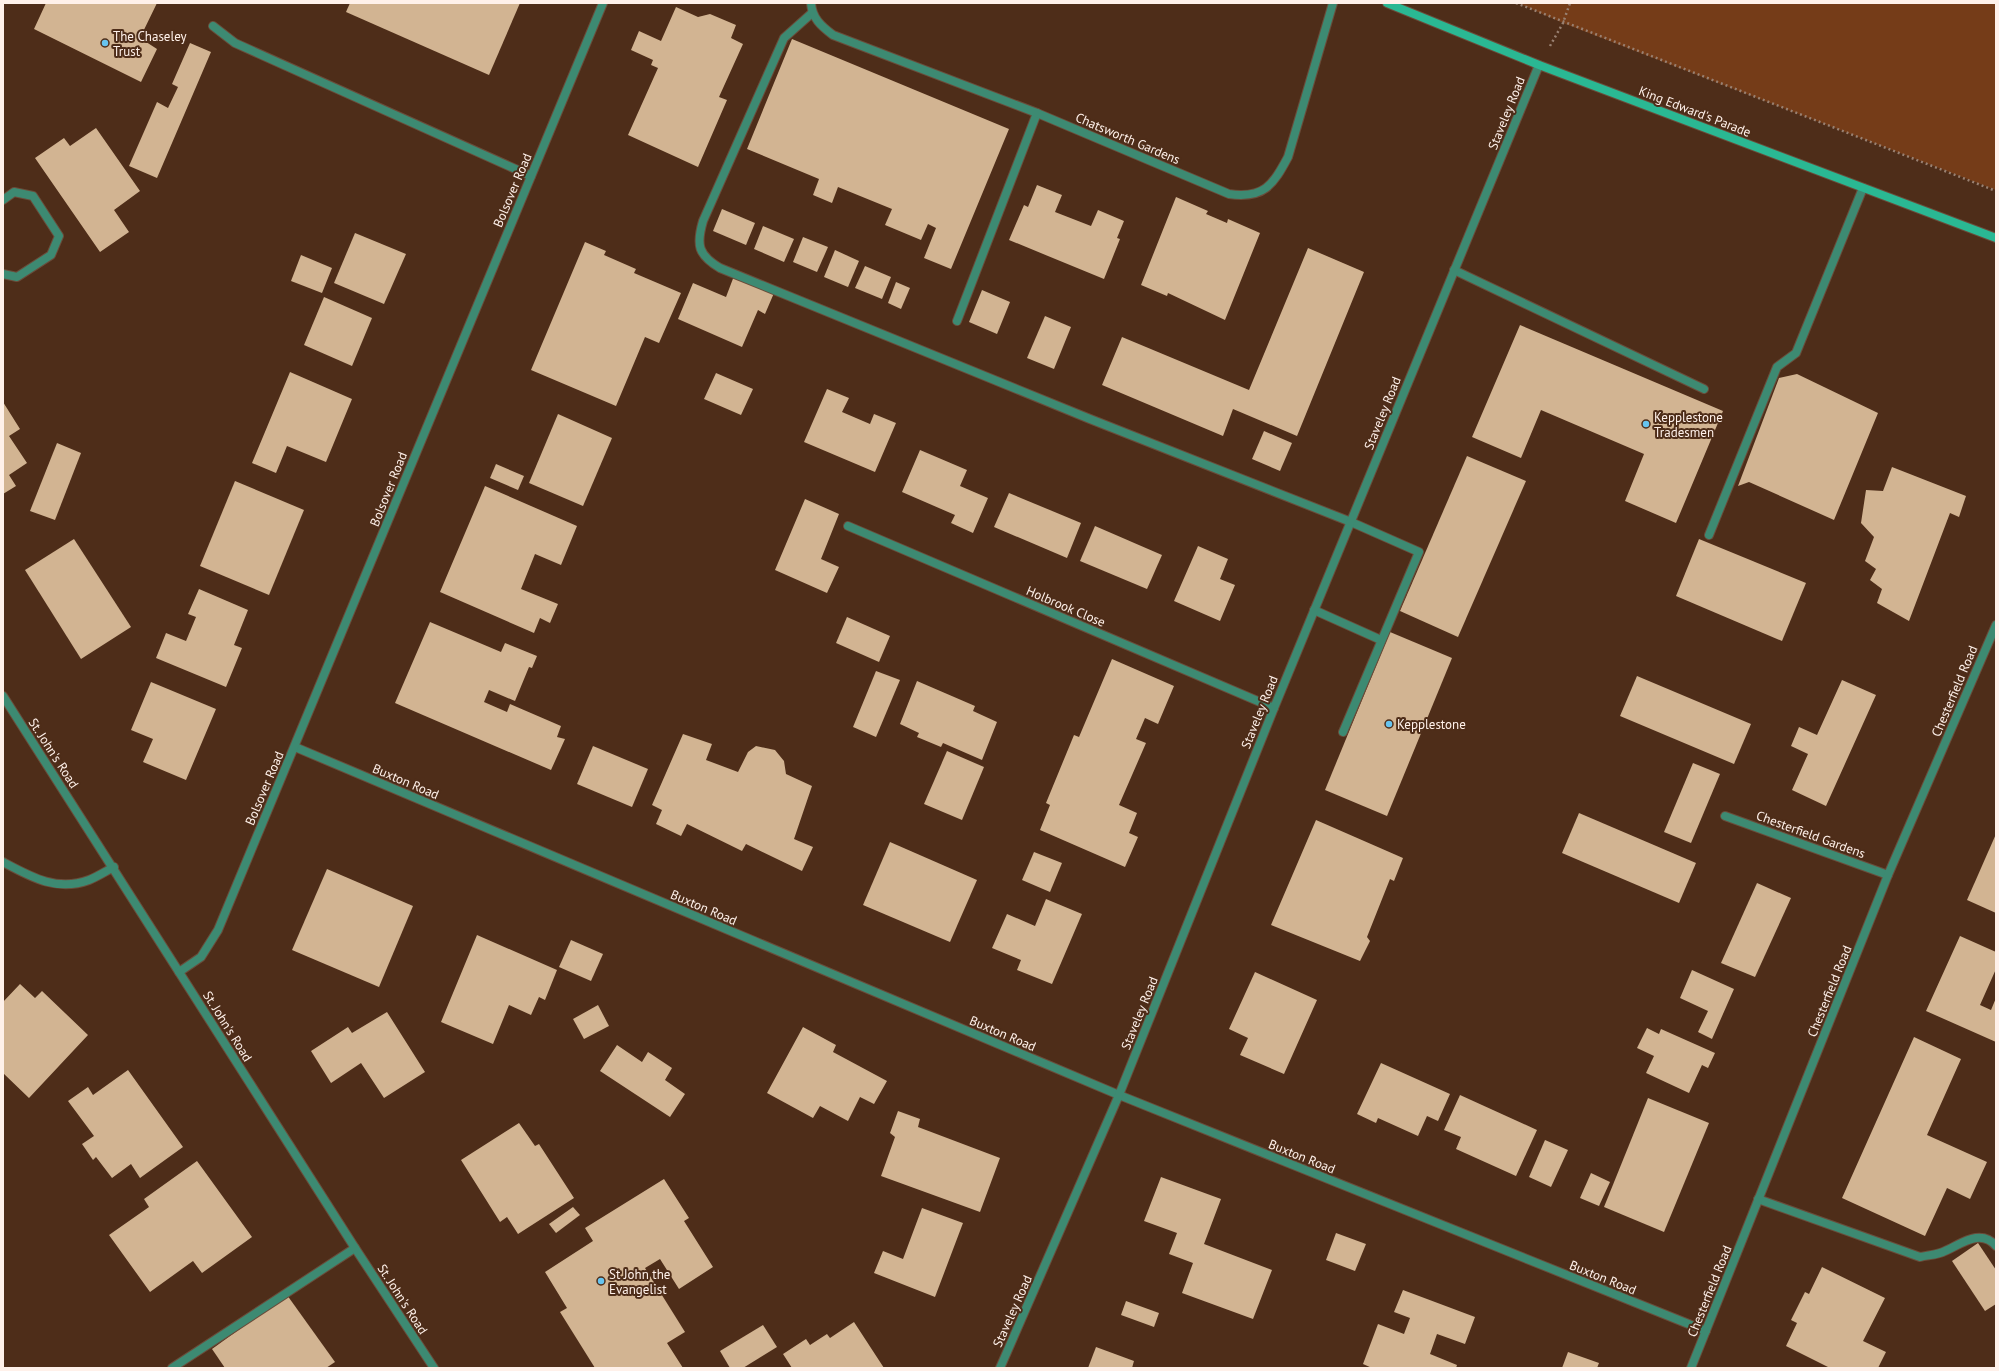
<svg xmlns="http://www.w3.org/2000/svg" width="1999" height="1371" font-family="'PT Sans',sans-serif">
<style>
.green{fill:#753c18}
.building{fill:#d2b492}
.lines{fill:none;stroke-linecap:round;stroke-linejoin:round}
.service-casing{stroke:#6a4c3a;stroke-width:10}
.minor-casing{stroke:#6a4c3a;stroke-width:10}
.secondary-casing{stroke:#6a4c3a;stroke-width:10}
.path{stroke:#998071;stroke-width:2.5;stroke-dasharray:2 3;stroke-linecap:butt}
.service{stroke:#3d8a72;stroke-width:8}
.minor{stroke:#3d8a72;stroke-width:8}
.secondary{stroke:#2ab893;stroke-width:8}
.poi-dot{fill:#67c4ef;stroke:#4e2d19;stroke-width:1.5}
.labels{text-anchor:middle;stroke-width:4;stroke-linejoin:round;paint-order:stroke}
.poi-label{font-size:13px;fill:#fff1ea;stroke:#4e2d19;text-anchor:start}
.street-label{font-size:13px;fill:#fff1ea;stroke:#4e2d19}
</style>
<rect width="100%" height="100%" fill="#4e2d19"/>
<path class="green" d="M1518,3H1996V190L1563,23Z"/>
<g class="building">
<path d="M46,3H157L140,38L157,49L141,82L34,29Z"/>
<path d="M350,3H520L489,75L346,12Z"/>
<path d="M676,7L698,17L710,14L736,25L731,38L743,44L719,97L727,100L698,167L628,135L658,68L651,65L653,60L631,50L639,31L661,41Z"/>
<path d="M792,39L1009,129L951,269L924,258L936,228L928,224L921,240L885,225L892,209L838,187L832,203L813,195L819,179L747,149Z"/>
<path d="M190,43L211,52L157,178L129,166L157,102L168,108L178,87L172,84Z"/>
<path d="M96,128L140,191L114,210L129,232L100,252L35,158L64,138L70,146Z"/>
<path d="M1037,185L1062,195L1055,212L1091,226L1098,210L1124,221L1117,238L1120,239L1104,279L1009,240L1024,205L1028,207Z"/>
<path d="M1176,197L1208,211L1206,214L1227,223L1228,219L1260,233L1225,320L1168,293L1167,296L1141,285Z"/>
<path d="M722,209L755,223L746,245L713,231Z"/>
<path d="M763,226L794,239L784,262L754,249Z"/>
<path d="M355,233L406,254L384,304L334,283Z"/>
<path d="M803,237L828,247L817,272L793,262Z"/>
<path d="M585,242L606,251L604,255L636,269L634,273L681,293L659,343L645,337L616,406L531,370Z"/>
<path d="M1308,248L1364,272L1297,436L1233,409L1223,436L1102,385L1122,337L1249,390Z"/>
<path d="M835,250L859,261L848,287L824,277Z"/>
<path d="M301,255L332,268L322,293L291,281Z"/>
<path d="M865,266L891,277L882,299L855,288Z"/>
<path d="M734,276L774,293L765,314L758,310L742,347L678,319L693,283L726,297Z"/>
<path d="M896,282L910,288L901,309L888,303Z"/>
<path d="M982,290L1010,302L997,334L969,322Z"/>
<path d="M324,297L372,318L352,366L304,345Z"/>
<path d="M1045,316L1071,327L1054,369L1027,358Z"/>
<path d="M1520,325L1723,411L1676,523L1625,501L1644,454L1541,410L1521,458L1472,437Z"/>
<path d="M290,372L352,399L326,462L287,446L276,473L252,463Z"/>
<path d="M716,373L753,389L741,415L704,399Z"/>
<path d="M1797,374L1878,413L1834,520L1749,482L1738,486L1779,378Z"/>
<path d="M827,389L849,398L842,412L870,424L874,414L896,423L875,472L804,442Z"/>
<path d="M3,402L20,429L9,436L27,463L9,475L16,486L3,494Z"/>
<path d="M558,414L612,438L583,506L529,483Z"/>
<path d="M1264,431L1292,443L1280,471L1252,459Z"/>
<path d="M57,443L81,453L55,520L30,511Z"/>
<path d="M920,450L967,470L960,486L988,498L973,533L951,523L955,515L902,492Z"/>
<path d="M1467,456L1526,481L1458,637L1400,611Z"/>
<path d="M496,464L524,476L518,490L490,478Z"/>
<path d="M1892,467L1966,496L1959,517L1950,513L1909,621L1877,603L1882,589L1870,580L1876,569L1865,561L1874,537L1861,523L1866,490L1883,491Z"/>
<path d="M235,481L304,510L269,595L200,566Z"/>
<path d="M485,486L577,526L561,565L535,554L521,589L558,604L550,623L540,618L534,633L440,592Z"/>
<path d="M1009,493L1081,523L1067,558L994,527Z"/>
<path d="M805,499L839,514L821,559L839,567L827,593L775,570Z"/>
<path d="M1095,526L1162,555L1147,589L1080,561Z"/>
<path d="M74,539L131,627L81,659L25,570Z"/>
<path d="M1699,539L1806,583L1782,641L1676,596Z"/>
<path d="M1198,546L1228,559L1220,579L1235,585L1220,621L1174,601Z"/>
<path d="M199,589L248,610L234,645L242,648L226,687L156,658L166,633L186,641L196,617L188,614Z"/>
<path d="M847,617L890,636L879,662L836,643Z"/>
<path d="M430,622L501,652L505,643L537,656L532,668L529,667L515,701L489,690L484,702L507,712L510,704L561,726L557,737L565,739L551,770L395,703Z"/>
<path d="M1390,632L1452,658L1387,816L1325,790Z"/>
<path d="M1112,659L1174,686L1158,724L1145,718L1136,739L1146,743L1119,805L1137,813L1129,833L1138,837L1125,867L1040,830L1050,805L1046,803L1074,735L1079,737Z"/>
<path d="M876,671L900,680L876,737L853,727Z"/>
<path d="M1637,676L1751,724L1734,764L1620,716Z"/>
<path d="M1842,680L1876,695L1826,806L1792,790L1808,754L1791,746L1799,727L1817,735Z"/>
<path d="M917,681L975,706L973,711L997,722L982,760L943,743L941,747L917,737L919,733L900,724Z"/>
<path d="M151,682L216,709L186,780L143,762L153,739L131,730Z"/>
<path d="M683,734L712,744L706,760L738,772L748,752L756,746L775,750L784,761L786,774L812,786L794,839L813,847L802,871L746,844L742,851L687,824L681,836L656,824L662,810L652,805Z"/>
<path d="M593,746L648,769L632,807L577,784Z"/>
<path d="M947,751L984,767L962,820L924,804Z"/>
<path d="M1693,763L1720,774L1691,843L1664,832Z"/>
<path d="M1579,813L1696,863L1679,903L1562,853Z"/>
<path d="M1316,820L1403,858L1394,881L1390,879L1367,937L1370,941L1360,961L1271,925Z"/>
<path d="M1996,834V913L1967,900Z"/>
<path d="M890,842L977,880L950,942L863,905Z"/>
<path d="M1034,852L1062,863L1050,892L1022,880Z"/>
<path d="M327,869L413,906L379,987L292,950Z"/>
<path d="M1757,883L1791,898L1755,977L1721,963Z"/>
<path d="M1046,899L1082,914L1052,984L1017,970L1021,960L992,948L1007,914L1035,926Z"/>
<path d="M477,935L557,970L545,1000L539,997L531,1015L509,1005L493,1044L441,1022Z"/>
<path d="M1960,936L1996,952V969L1980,1005L1991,1010L1996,998V1042L1926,1011Z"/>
<path d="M571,940L603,954L591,981L559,967Z"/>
<path d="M1692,970L1734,989L1712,1039L1698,1032L1708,1011L1680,998Z"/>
<path d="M1255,972L1317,1000L1284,1074L1240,1055L1248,1038L1229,1029Z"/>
<path d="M20,984L35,998L42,991L88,1035L29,1098L3,1073V1002Z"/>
<path d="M598,1005L609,1026L584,1039L573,1019Z"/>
<path d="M387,1012L425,1072L384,1098L361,1063L331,1083L311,1051L348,1027L352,1033Z"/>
<path d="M803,1027L836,1045L833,1052L887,1081L874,1104L860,1097L848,1121L820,1106L813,1118L767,1093Z"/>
<path d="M1647,1028L1659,1034L1661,1029L1715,1053L1708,1068L1702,1065L1689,1093L1646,1073L1654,1056L1637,1048Z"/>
<path d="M1914,1037L1961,1059L1927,1135L1987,1162L1970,1199L1947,1188L1925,1236L1842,1198Z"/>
<path d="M617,1045L642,1062L648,1052L672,1068L665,1080L685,1094L670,1117L600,1071Z"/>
<path d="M1381,1063L1450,1094L1438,1121L1427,1116L1418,1136L1378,1118L1376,1123L1357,1114Z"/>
<path d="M128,1070L183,1147L140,1178L131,1164L112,1178L96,1157L93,1160L82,1144L94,1136L68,1101L88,1087L93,1095Z"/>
<path d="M1460,1095L1537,1130L1516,1176L1456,1149L1461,1137L1444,1130Z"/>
<path d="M1648,1098L1709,1123L1664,1232L1604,1207Z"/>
<path d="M898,1111L920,1119L918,1127L1000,1158L980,1212L881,1176L895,1137L890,1133Z"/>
<path d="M519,1123L535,1146L539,1144L574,1198L518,1234L507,1217L500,1222L461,1160Z"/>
<path d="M1545,1140L1568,1150L1551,1187L1529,1177Z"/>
<path d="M197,1161L252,1237L202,1273L193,1261L150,1292L109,1235L149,1207L144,1199Z"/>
<path d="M1591,1173L1610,1182L1599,1206L1580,1198Z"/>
<path d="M1161,1177L1221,1199L1204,1244L1272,1270L1253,1319L1182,1293L1193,1263L1169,1254L1177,1233L1144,1221Z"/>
<path d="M664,1179L689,1218L684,1221L713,1267L679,1289L660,1259L645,1268L685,1332L667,1343L683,1368H595L560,1312L567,1308L545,1272L593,1241L585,1228Z"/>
<path d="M573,1207L580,1215L556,1233L549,1224Z"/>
<path d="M922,1208L963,1223L935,1297L874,1273L883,1251L903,1259Z"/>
<path d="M1336,1233L1366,1244L1355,1271L1326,1260Z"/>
<path d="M1978,1243L1996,1270V1304L1985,1311L1952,1261Z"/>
<path d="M1822,1267L1885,1298L1863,1341L1886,1352L1878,1368H1830L1786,1346L1797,1323L1791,1320L1805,1292L1809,1294Z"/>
<path d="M1403,1290L1475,1317L1465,1344L1437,1334L1430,1354L1457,1365L1456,1368H1372L1363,1364L1378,1324L1404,1334L1410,1318L1394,1312Z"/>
<path d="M287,1295L335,1362L326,1368H225L212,1349Z"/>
<path d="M1126,1301L1159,1313L1154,1327L1121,1315Z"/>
<path d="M854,1322L884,1368H792L783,1354L806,1339L810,1345L827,1334L830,1338Z"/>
<path d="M763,1325L777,1347L743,1368H730L720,1351Z"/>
<path d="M1096,1347L1134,1361L1132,1368H1088Z"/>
<path d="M1568,1352L1599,1363L1597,1368H1562Z"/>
</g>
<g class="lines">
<defs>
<g id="service">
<path d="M812,13L784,38L703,221C696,245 698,255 720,268L1090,419L1351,522L1419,552L1343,732"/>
<path d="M213,26L235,43L531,176"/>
<path d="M3,200L14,192L33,196L59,236L51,255L17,277L3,274"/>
<path d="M1454,270L1704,389"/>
<path d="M957,321L1037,113"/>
<path d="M1709,535L1777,367L1796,353L1863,188"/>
<path d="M1314,610L1381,640"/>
<path d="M1758,1199L1920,1257C1928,1255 1938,1255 1945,1251C1961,1244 1981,1228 1996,1246"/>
<path d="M172,1368L355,1248"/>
</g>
<g id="minor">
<path d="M811,3C812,18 821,26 833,35L1037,113L1229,194C1264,199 1273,185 1288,157L1333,3"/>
<path d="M848,526L1274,708"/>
<path d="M3,696L355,1248L434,1368"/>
<path d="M295,747L1119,1095L1706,1331"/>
<path d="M1725,816L1888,875"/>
<path d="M3,862C31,877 57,892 89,880C97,877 106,871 114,867"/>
<path d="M179,972L201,957L218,930L603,3"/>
<path d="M1000,1368L1119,1095L1274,708L1539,65"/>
<path d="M1691,1368L1888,875L1996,625"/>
</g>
<path id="secondary" d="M1387,3L1539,65L1996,238"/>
</defs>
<use href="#service" class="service-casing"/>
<use href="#minor" class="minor-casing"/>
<use href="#secondary" class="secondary-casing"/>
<g class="path">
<path d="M1516,3L1996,191"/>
<path d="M1550,46L1563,23L1570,3"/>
</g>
<use href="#service" class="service"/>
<use href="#minor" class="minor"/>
<use href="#secondary" class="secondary"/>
</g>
<g class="poi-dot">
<circle cx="105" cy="43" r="4"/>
<circle cx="1646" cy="424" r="4"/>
<circle cx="1389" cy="724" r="4"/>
<circle cx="601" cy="1281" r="4"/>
</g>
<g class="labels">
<g class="poi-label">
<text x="113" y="41">The Chaseley<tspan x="113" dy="15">Trust</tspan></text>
<text x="1654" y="422">Kepplestone<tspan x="1654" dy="15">Tradesmen</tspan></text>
<text x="1397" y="729">Kepplestone</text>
<text x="609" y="1279">St John the<tspan x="609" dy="15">Evangelist</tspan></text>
</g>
<g class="street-label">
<text transform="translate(1695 111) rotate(21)" y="5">King Edward's Parade</text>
<text transform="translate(1506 113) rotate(-68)" y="5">Staveley Road</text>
<text transform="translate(1128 138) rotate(23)" y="5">Chatsworth Gardens</text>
<text transform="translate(512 190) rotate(-67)" y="5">Bolsover Road</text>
<text transform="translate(1382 413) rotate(-68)" y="5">Staveley Road</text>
<text transform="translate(388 489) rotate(-68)" y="5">Bolsover Road</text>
<text transform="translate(1066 606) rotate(23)" y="5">Holbrook Close</text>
<text transform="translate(1954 691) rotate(-67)" y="5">Chesterfield Road</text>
<text transform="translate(1259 712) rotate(-68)" y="5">Staveley Road</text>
<text transform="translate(54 753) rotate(57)" y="5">St. John's Road</text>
<text transform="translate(406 781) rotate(23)" y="5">Buxton Road</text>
<text transform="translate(264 788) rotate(-67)" y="5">Bolsover Road</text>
<text transform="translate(1811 834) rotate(20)" y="5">Chesterfield Gardens</text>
<text transform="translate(704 907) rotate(23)" y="5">Buxton Road</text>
<text transform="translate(1829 991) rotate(-68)" y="5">Chesterfield Road</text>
<text transform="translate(1139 1013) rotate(-68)" y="5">Staveley Road</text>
<text transform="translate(228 1026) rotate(58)" y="5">St. John's Road</text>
<text transform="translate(1003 1033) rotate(23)" y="5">Buxton Road</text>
<text transform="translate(1302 1156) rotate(22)" y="5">Buxton Road</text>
<text transform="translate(1603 1277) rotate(22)" y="5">Buxton Road</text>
<text transform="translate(1709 1291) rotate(-68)" y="5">Chesterfield Road</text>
<text transform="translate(403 1299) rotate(57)" y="5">St. John's Road</text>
<text transform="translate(1012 1311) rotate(-66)" y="5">Staveley Road</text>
</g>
</g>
<rect width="1999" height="1371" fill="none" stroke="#fff1ea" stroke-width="8"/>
</svg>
